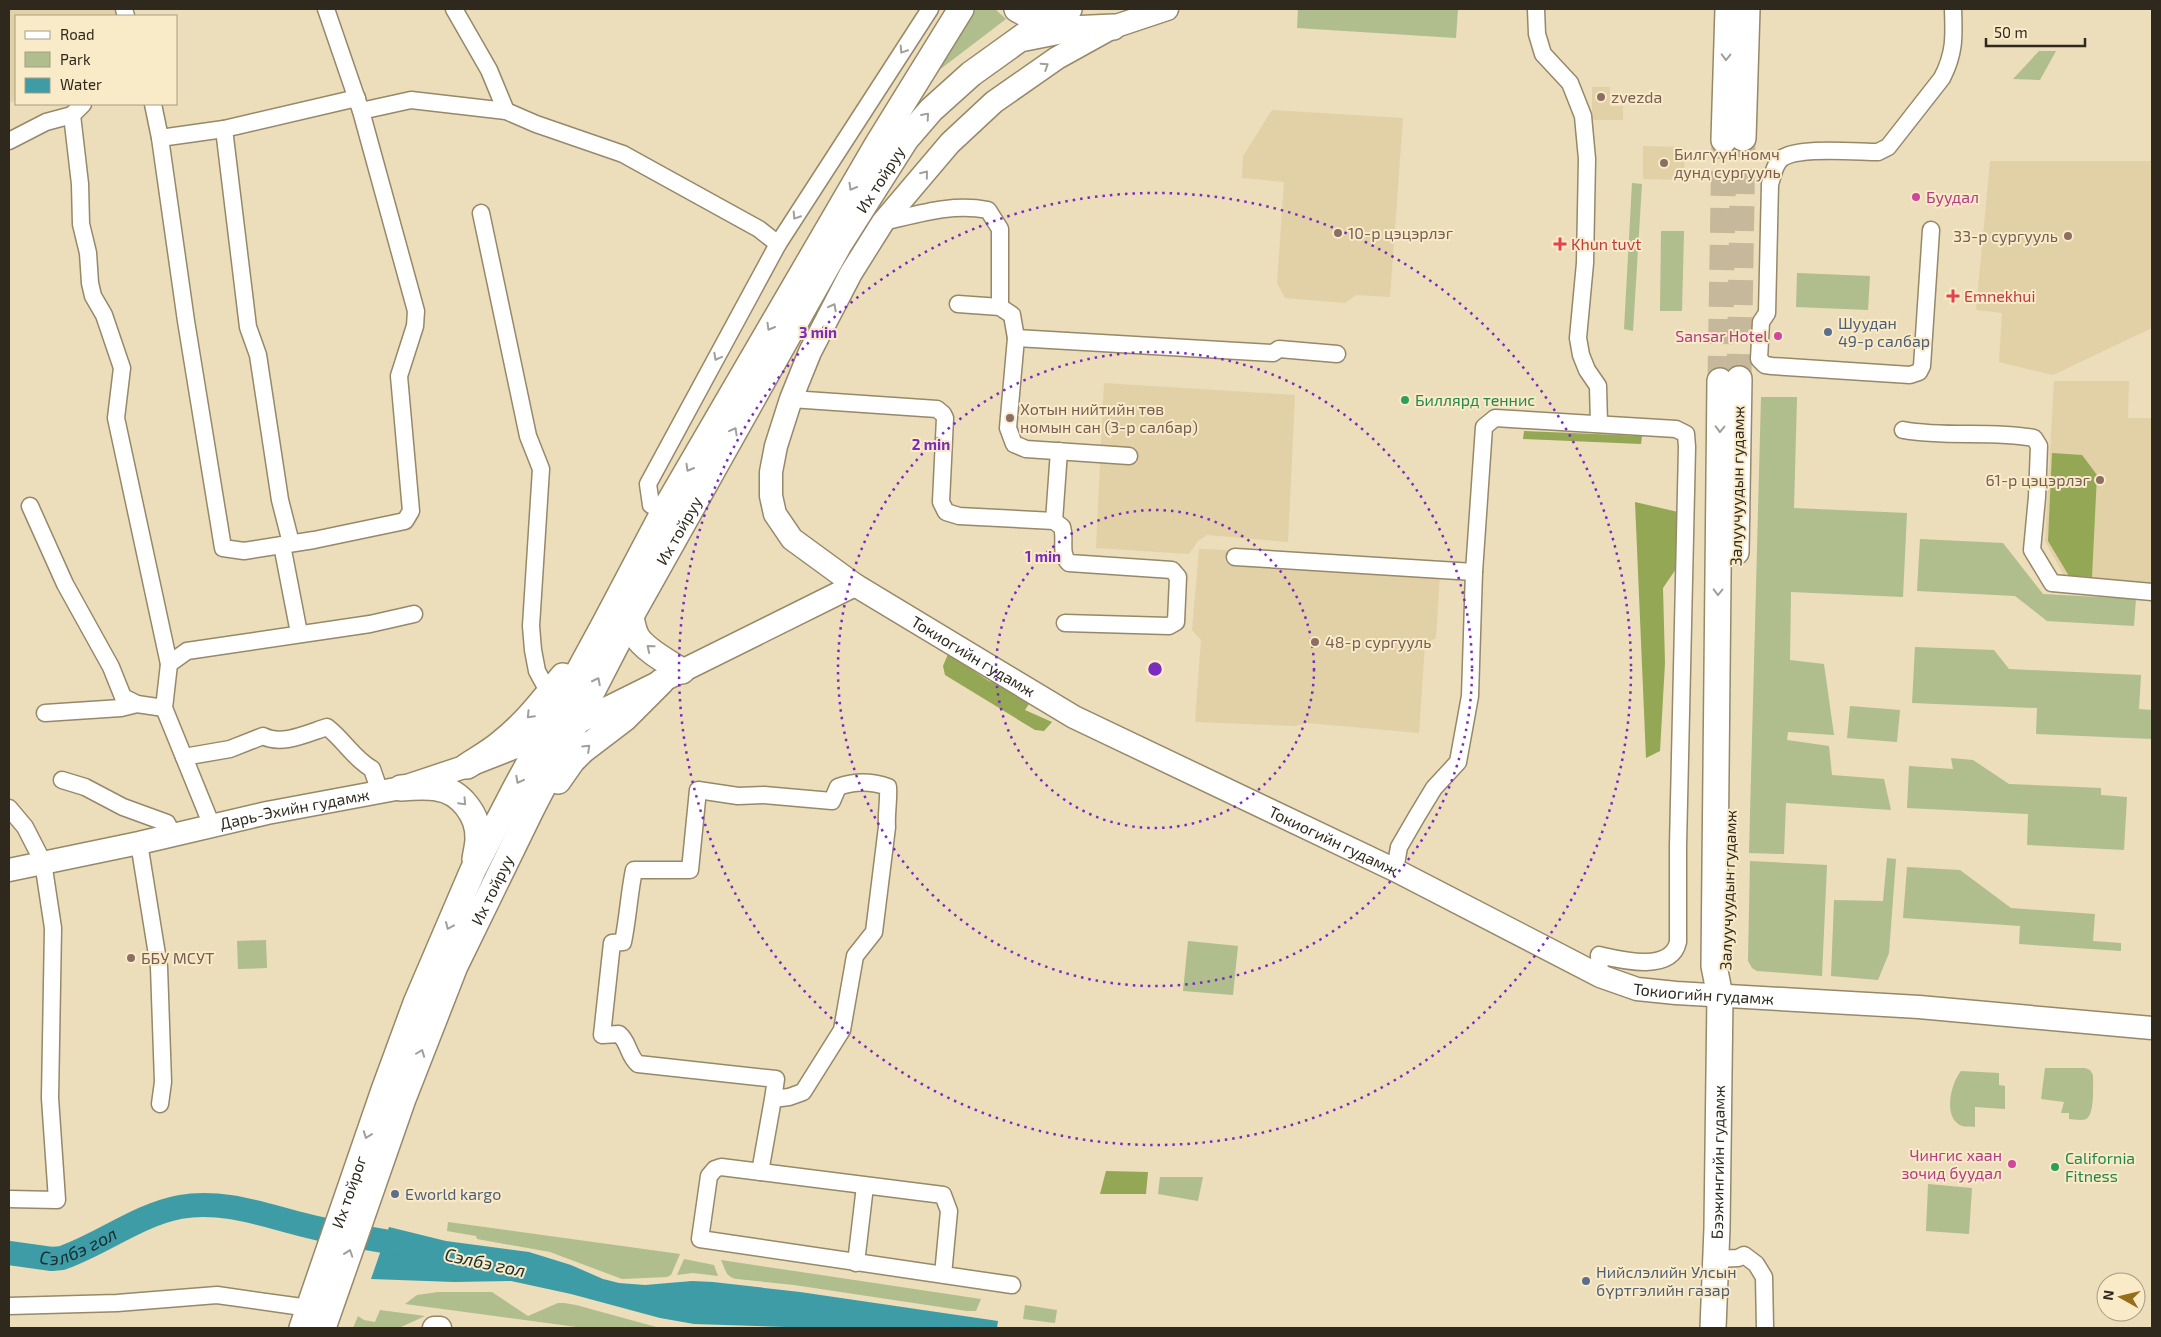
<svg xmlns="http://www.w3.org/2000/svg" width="2161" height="1337" font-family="'Exo 2',sans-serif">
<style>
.built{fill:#e2d0a7}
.green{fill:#b0bd8c}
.forest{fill:#93a754}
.water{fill:#3e9ca6}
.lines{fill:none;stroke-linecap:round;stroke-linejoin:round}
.river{stroke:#3e9ca6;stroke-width:24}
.primary-tunnel{stroke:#c6b99b;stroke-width:25;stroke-dasharray:25 12;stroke-linecap:butt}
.street-casing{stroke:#968869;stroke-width:19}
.secondary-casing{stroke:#968869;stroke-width:25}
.primary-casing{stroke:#968869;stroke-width:28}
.street{stroke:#fff;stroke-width:16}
.secondary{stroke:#fff;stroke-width:22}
.primary{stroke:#fff;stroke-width:25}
.oneway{stroke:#a19f99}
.ring{fill:none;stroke:#7b2cbf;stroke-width:2.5;stroke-dasharray:2.5 5}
.education-dot{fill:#8d6e63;stroke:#f9eac8;stroke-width:2}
.hotel-dot{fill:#d1479c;stroke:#f9eac8;stroke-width:2}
.health-dot{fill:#e0444e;stroke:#f9eac8;stroke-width:2}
.service-dot{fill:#5c6f8a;stroke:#f9eac8;stroke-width:2}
.leisure-dot{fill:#2e9e5b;stroke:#f9eac8;stroke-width:2}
.labels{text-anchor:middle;stroke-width:4;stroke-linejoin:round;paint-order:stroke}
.education-label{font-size:16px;fill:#785e54;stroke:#f9eac8;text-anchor:start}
.street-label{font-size:16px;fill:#2f291d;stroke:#f9eac8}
.hotel-label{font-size:16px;fill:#b23c85;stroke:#f9eac8;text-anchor:end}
.health-label{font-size:16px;fill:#be3a42;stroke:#f9eac8;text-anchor:start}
.service-label{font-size:16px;fill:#4e5e75;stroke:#f9eac8;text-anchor:start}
.leisure-label{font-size:16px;fill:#27864d;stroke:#f9eac8;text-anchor:start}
.water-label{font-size:18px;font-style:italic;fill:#182e30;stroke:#f9eac8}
.centre{fill:#7b2cbf;stroke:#f9eac8;stroke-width:2.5}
.ring-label{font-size:15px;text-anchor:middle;font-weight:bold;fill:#7b2cbf;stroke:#f9eac8;stroke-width:4;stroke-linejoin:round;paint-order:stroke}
</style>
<rect width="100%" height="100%" fill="#ecddbb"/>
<g class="built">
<path d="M9,9H120L122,16H16V100L9,103Z"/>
<path d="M1592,87H1610V106H1623V120H1592Z"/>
<path d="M1272,110L1403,118L1390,297L1356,295L1345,303L1285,298L1277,283L1284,182L1242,178L1243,156Z"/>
<path d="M1643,146L1685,147L1684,180L1643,179Z"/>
<path d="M1990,161H2152V328L2053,375L1999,362L2002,313L1976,310Z"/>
<path d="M2054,381H2129L2128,418H2152V583L2066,579L2045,541Z"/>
<path d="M1104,383L1295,395L1288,542L1207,535L1198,541L1189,554L1096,548Z"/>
<path d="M1199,549L1312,553V563L1440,574L1436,638L1425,644L1419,733L1307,723L1295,726L1195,722L1201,640L1192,630Z"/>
</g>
<g class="green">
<path d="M976,9H995L1006,19L934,74Z"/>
<path d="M1298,9H1458L1456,38L1297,28Z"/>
<path d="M2039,51H2056L2040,80L2013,79Z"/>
<path d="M1632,183L1642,184L1633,331L1624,329Z"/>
<path d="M1661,231H1684L1682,311H1660Z"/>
<path d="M1797,273L1870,276L1868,310L1796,307Z"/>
<path d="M1761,397H1797L1794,508L1907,513L1903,597L1791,592L1790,660L1824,664L1834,735L1788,732L1787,740L1829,746L1832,775L1884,779L1891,810L1786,803L1784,854L1749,853Z"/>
<path d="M1920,539L2003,543L2043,594L2136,599L2134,626L2047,621L2015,596L1917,591Z"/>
<path d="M1915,647L1994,650L2009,669L2141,675L2139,709L2152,710V739L2036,734L2037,708L1912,703Z"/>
<path d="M1850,706L1900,710L1897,742L1847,738Z"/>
<path d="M1951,758L1973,760L2009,784L2101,788V795L2127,797L2124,850L2027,845L2028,814L1907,808L1909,766L1953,769Z"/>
<path d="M1887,858L1896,859L1889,953L1878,980L1831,976L1834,900L1883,901Z"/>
<path d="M1750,861L1827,865L1822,976L1757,971L1752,968L1748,961Z"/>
<path d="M1907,867L1960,870L2011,908L2095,914L2093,941L2121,943V951L2019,944L2020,926L1903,918Z"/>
<path d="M266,940L267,968L238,969L237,941Z"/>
<path d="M1188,941L1238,946L1233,995L1183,991Z"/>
<path d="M2045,1068H2085L2090,1070L2093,1075C2093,1084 2095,1115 2086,1119C2082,1121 2074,1119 2069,1119V1113H2061L2064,1102L2041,1099Z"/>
<path d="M1961,1071L1999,1073V1085L2005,1086V1109L1975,1107V1127C1971,1126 1965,1127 1962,1126C1942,1118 1951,1083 1961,1071Z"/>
<path d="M1160,1177H1203L1198,1201L1158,1194Z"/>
<path d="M1928,1184L1972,1188L1969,1234L1926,1231Z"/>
<path d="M448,1222L680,1254L671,1275L667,1277L622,1279L550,1252L477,1239L476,1236L447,1231Z"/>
<path d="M684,1259L714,1265L718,1276L693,1273L677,1275Z"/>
<path d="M721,1260L981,1299L976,1311H967L794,1285L737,1279C725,1277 726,1270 721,1260Z"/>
<path d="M438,1292H492L528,1316L558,1303H564L576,1305L660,1328H584L405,1304L417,1295Z"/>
<path d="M1025,1305L1057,1310L1055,1323L1023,1319Z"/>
<path d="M380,1310L425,1316L399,1328H353L358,1316L364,1320L375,1322Z"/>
</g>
<g class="forest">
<path d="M1524,431L1642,436L1641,444L1523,439Z"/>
<path d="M2052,453L2082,455L2097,475L2092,577L2069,576L2048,541Z"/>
<path d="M1635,502L1678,512V566L1663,588L1665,663L1660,751L1646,758Z"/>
<path d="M948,654L989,681L1007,687L1031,701L1025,710L1052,722L1044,731L1035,730L945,675L943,666Z"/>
<path d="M1106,1171L1148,1172L1146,1194H1100Z"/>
</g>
<path class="water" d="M389,1227L446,1241L529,1252L571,1265L603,1279L619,1283L645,1285L692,1281L713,1282L800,1292L998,1321L997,1328H818L694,1324L660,1318L571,1294L511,1281L454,1282L371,1279Z"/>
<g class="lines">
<path class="river" id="s1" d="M9,1253L52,1259L62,1258C102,1244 138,1215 180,1207C224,1199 266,1216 308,1226C343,1235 380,1240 416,1247"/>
<g class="primary-tunnel">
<path d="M1739,379L1743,138"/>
<path d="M1720,381L1724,140"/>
</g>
<defs>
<g id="street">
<path d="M124,9L126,16"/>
<path d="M326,9L361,111L411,100L506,111L536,124L623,154L759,229L778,244"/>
<path d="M454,9L489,70L506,111"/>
<path d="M1536,9L1537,34L1543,54L1570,83L1583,116L1587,159L1585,263L1578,338L1581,355L1587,370L1598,386L1599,424"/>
<path d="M83,104L72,115L80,184L81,224L88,253L90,283L93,296L104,315L122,368L116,418L169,664"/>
<path d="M153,104L160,138L186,321L223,548L244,551L314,540L405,521L411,511L399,376L415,326L416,311L361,111"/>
<path d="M224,129L248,327L258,355L280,500L291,543"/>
<path d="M160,138L224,129L357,98"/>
<path d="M9,141L46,122L72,115"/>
<path d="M481,213L528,436L541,469L531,626L533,650L537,671L549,693"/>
<path d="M883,222C919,214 951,203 988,210L1000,229V307"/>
<path d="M1931,230L1922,366L1919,372L1910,375L1772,366L1765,365L1759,359L1761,322L1767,313L1770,184C1773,176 1774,165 1781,159C1796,146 1857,152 1878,152L1888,147L1942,78C1955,53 1954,36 1953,9"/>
<path d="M958,304L1000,307L1012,315L1016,338L1008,428L1014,444L1026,449L1129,456"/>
<path d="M1016,338L1273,353L1279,349L1337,354"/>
<path d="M791,399L937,409L943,414L945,418L941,502L946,512L959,516L1054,521L1062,527C1066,539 1059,553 1069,563L1172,570L1178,577L1176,622L1169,626L1065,623"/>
<path d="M1903,430C1946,438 1991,430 2034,438L2039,446L2037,497L2032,550L2052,583L2152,592"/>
<path d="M30,506L65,584L111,667L123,697L137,704L164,708"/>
<path d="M664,511L651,505L648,484L778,244L930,9"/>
<path d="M1054,521L1059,451"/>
<path d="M282,545L299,633"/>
<path d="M1235,557L1474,572"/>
<path d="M45,713L121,708L137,704"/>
<path d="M184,757L230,749L263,736C282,746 308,733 327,727C344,740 353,758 372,769L380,792"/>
<path d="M62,780L85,787L123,807L167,823L173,835"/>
<path d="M9,808L25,827L43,862L53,928L50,1098L57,1200L9,1199"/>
<path d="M212,826L164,708L169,664L187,651L370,624L414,614"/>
<path d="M139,843L159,967L163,1082L160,1104"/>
<path d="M1395,870L1399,847L1417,816L1434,788L1458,762L1470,696L1474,572L1484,427L1495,418L1676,429L1686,434L1687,447L1678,846V942C1671,973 1621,960 1599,955L1600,976"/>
<path d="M760,1172L773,1099L789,1097L803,1092L842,1030L855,956L874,932L887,827C886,813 889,801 888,787C871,781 855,781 838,787L832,801L764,795L738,796L698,790L690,870H634C629,894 628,918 623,942L612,943L602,1035L619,1034C629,1042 628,1056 638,1064L776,1079L773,1099"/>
<path d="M1716,1259L1738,1258L1744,1255L1756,1264L1764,1277L1765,1328"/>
<path d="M856,1263L865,1186"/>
<path d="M943,1275L949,1211L943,1195L721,1167L715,1169L709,1176L700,1239L1012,1285"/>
<path d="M9,1306L117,1303L217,1295L309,1308"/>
</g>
<g id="secondary">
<path id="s2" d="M1167,9L1113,27L1057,58L994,102L950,143L883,222L851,273L810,352L791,399L776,446L771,472V496L775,514L792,539L855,585L1074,717L1395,870L1600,976L1637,989L1676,993L1919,1007L2152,1028"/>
<path id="s3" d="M9,870L139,843L267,813L401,788L467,766L575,724L855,585"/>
<path d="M434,1328H440"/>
</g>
<g id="primary">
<path d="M1017,9L1042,23L1069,9"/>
<path d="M1025,38L1070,29L1113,27"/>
<path d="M1743,138L1747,9"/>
<path d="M1724,140L1728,9"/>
<path d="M1736,552L1739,379"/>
<path d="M631,616C632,622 633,629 636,635C642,648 669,663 682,671"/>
<path d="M467,766C479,758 492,751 502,742C526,723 544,699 563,676"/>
<path d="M558,781L572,761L583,750L625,718L661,682"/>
<path d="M401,788C413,787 425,786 437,788C461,791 479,816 478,839C478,845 476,852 475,859"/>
<path id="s4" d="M302,1328L384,1090L416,1003L473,870L515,789L605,623L664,511L877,145L961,9"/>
<path id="s5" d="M323,1328L403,1099L455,966L531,810L631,616L840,243L906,139L931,110L971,74L1042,23"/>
<path id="s6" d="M1713,1328L1717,1228L1720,996L1714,966L1720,381"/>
</g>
</defs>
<use href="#street" class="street-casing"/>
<use href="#secondary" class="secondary-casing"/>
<use href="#primary" class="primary-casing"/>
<use href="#street" class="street"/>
<use href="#secondary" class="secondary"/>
<use href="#primary" class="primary"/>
</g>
<defs><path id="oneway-chevron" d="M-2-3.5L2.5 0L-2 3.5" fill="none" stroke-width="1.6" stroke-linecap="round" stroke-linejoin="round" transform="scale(1.25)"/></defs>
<g class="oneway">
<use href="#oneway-chevron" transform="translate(903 50) rotate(123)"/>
<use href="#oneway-chevron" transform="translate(1726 57) rotate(91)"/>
<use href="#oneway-chevron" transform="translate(1045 66) rotate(-33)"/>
<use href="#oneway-chevron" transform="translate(926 116) rotate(-49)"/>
<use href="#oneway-chevron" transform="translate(925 174) rotate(-51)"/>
<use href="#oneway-chevron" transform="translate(852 187) rotate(120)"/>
<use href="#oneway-chevron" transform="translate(796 216) rotate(123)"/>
<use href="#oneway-chevron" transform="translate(833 307) rotate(-62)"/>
<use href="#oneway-chevron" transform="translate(770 327) rotate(120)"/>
<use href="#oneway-chevron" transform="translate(717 357) rotate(118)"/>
<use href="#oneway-chevron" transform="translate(1720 429) rotate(91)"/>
<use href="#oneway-chevron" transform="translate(734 431) rotate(-61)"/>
<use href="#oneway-chevron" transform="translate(689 468) rotate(120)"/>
<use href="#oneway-chevron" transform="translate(1718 592) rotate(91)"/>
<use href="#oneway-chevron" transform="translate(650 648) rotate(-141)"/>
<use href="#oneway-chevron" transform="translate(597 681) rotate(-63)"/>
<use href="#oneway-chevron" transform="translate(530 715) rotate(134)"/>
<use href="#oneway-chevron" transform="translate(587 748) rotate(-43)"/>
<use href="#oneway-chevron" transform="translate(519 780) rotate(118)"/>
<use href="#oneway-chevron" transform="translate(463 802) rotate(47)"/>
<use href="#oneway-chevron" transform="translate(449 926) rotate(113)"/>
<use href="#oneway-chevron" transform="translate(421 1053) rotate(-69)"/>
<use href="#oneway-chevron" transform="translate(367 1135) rotate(110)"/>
<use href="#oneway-chevron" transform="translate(349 1253) rotate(-71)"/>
</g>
<g class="ring">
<circle cx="1155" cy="669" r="159"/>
<circle cx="1155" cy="669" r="317"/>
<circle cx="1155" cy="669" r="476"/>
</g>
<g class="education-dot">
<circle cx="1601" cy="97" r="5"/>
<circle cx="1664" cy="163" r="5"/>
<circle cx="1338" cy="233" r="5"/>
<circle cx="2068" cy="236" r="5"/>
<circle cx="1010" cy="418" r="5"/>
<circle cx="2100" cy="480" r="5"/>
<circle cx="1315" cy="642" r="5"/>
<circle cx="131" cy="958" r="5"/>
</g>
<g class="hotel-dot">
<circle cx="1916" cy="197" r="5"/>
<circle cx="1778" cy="336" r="5"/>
<circle cx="2012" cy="1164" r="5"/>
</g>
<g class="health-dot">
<path d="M1557.5 236.5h5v5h5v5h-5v5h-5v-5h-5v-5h5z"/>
<path d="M1950.5 288.5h5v5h5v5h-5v5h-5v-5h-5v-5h5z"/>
</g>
<g class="service-dot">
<circle cx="1828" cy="332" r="5"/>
<circle cx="395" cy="1194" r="5"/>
<circle cx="1586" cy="1281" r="5"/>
</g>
<g class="leisure-dot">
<circle cx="1405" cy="400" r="5"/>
<circle cx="2055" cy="1167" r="5"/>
</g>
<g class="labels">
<g class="education-label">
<text x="1611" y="103">zvezda</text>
<text x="1674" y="160">Билгүүн номч<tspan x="1674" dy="18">дунд сургууль</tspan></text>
<text x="1348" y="239">10-р цэцэрлэг</text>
<text x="2058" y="242" text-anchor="end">33-р сургууль</text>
<text x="1020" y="415">Хотын нийтийн төв<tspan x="1020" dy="18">номын сан (3-р салбар)</tspan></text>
<text x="2090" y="486" text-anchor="end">61-р цэцэрлэг</text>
<text x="1325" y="648">48-р сургууль</text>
<text x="141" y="964">ББУ МСУТ</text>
</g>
<g class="street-label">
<text dy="6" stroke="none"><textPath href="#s5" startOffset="1280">Их тойруу</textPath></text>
<text transform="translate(1737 486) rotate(-89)" y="6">Залуучуудын гудамж</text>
<text dy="6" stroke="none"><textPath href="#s5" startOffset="875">Их тойруу</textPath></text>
<text dy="6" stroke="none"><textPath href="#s2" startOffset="926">Токиогийн гудамж</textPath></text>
<text dy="6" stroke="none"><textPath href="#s3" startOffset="292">Дарь-Эхийн гудамж</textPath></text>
<text dy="6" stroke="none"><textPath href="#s2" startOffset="1331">Токиогийн гудамж</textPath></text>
<text dy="6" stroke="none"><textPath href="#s5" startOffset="470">Их тойруу</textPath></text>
<text transform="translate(1728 890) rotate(-88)" y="6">Залуучуудын гудамж</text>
<text dy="6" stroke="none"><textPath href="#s2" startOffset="1736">Токиогийн гудамж</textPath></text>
<text dy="6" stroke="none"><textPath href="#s6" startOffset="166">Бээжингийн гудамж</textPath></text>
<text dy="6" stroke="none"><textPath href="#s4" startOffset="144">Их тойрог</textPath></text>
</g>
<g class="hotel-label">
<text x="1926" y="203" text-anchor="start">Буудал</text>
<text x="1768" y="342">Sansar Hotel</text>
<text x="2002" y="1161">Чингис хаан<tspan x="2002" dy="18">зочид буудал</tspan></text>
</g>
<g class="health-label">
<text x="1571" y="250">Khun tuvt</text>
<text x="1964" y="302">Emnekhui</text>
</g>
<g class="service-label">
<text x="1838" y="329">Шуудан<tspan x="1838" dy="18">49-р салбар</tspan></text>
<text x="405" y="1200">Eworld kargo</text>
<text x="1596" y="1278">Нийслэлийн Улсын<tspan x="1596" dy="18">бүртгэлийн газар</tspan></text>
</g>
<g class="leisure-label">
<text x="1415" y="406">Биллярд теннис</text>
<text x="2065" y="1164">California<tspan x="2065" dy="18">Fitness</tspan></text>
</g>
<g class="water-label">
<text dy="6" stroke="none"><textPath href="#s1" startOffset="72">Сэлбэ гол</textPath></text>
<text transform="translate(485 1263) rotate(12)" y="6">Сэлбэ гол</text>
</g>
</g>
<circle cx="1155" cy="669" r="8" class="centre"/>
<g class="ring-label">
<text x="818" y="338">3 min</text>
<text x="931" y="450">2 min</text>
<text x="1043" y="562">1 min</text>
</g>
<rect width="2161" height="1337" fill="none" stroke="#2f291d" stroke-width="20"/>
<rect x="15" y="15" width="162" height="90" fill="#f9eac8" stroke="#a89d84"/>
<rect x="25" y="31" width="25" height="8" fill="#ffffff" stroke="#a89d84"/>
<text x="60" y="40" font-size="15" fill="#2f291d">Road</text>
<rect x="25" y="52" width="25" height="15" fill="#b0bd8c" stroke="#a89d84"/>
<text x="60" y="65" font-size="15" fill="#2f291d">Park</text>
<rect x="25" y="78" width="25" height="15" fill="#3e9ca6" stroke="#a89d84"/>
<text x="60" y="90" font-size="15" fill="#2f291d">Water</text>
<g transform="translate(2121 1297) rotate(278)"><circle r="24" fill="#f9eac8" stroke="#a89d84"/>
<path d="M0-4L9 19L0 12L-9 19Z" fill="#976f1a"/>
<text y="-8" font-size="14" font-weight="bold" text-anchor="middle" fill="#2f291d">N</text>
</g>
<path d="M1986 38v8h99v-8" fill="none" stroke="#2f291d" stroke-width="2.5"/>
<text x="1994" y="38" font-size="15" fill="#2f291d" stroke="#f9eac8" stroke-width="4" paint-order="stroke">50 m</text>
</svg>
